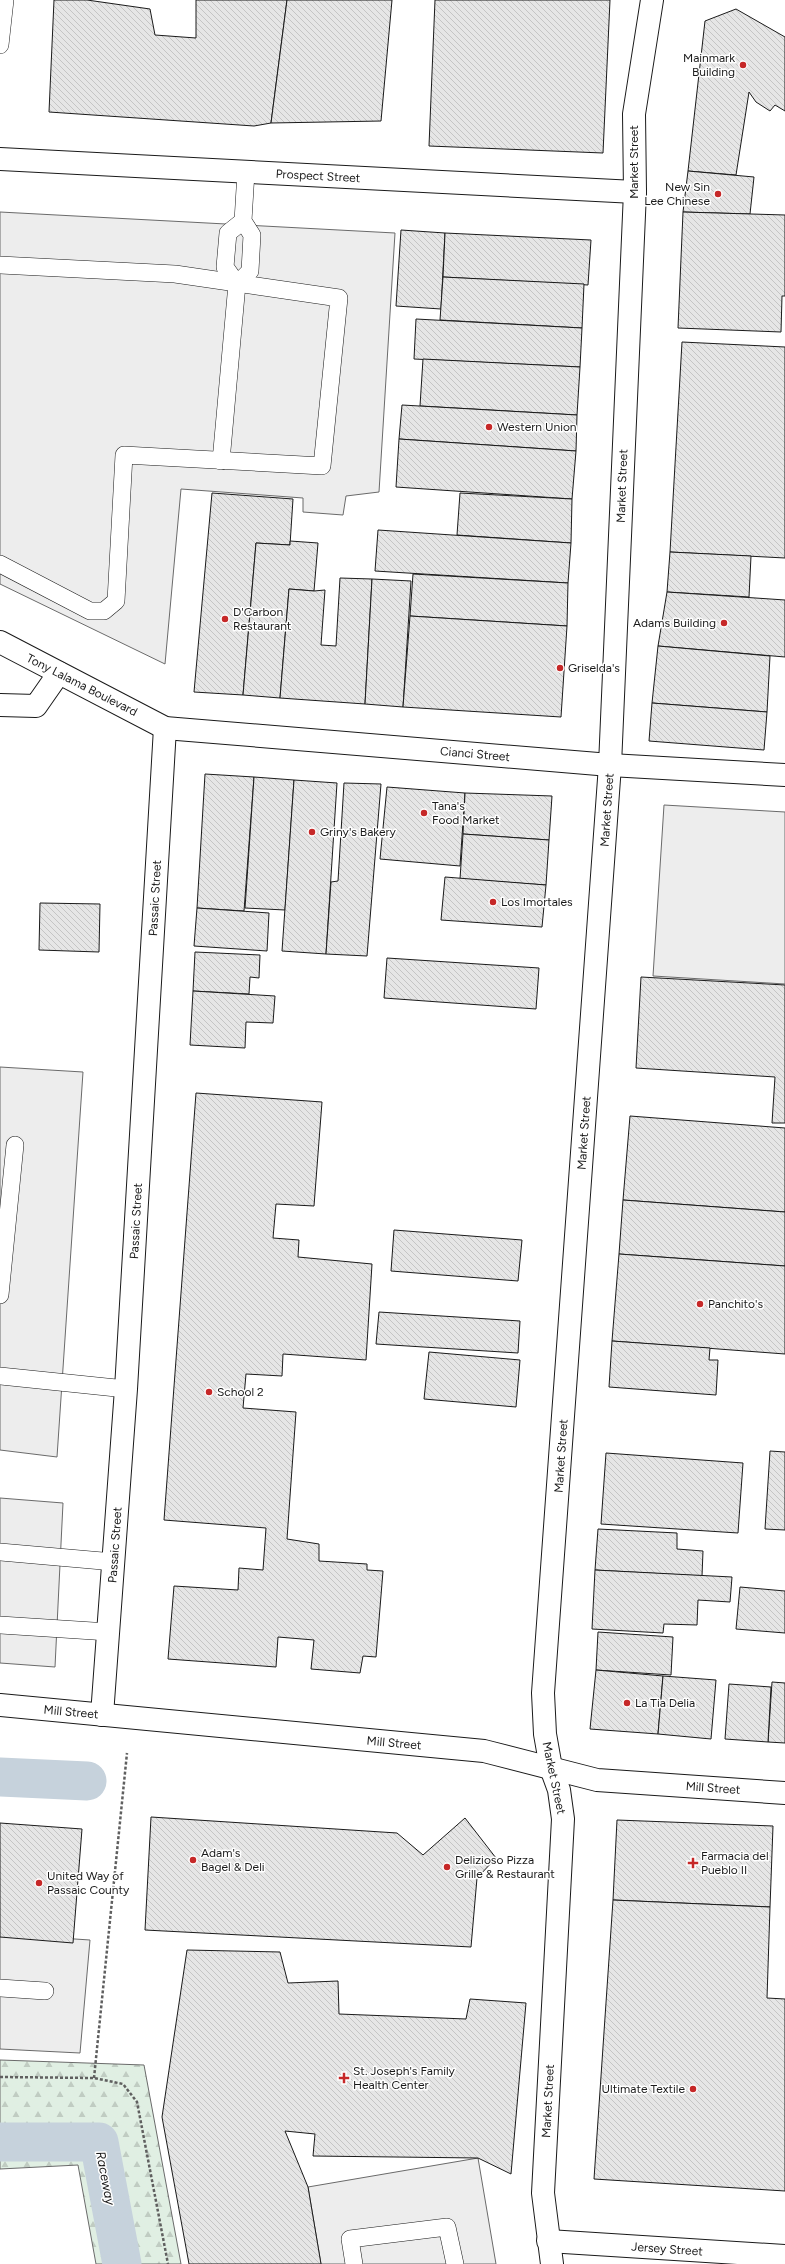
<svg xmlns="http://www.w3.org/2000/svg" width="785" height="2264" font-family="Figtree,sans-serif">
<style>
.forest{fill:url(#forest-firs);stroke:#6a6a6a}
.parking{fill:#ededed;stroke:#6a6a6a}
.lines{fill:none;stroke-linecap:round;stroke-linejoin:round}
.canal{stroke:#c6d2dc;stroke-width:39}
.building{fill:url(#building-back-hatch);stroke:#1a1a1a}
.service-casing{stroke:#1a1a1a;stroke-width:18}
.minor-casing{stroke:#1a1a1a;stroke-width:24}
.tertiary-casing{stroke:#1a1a1a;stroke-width:24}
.secondary-casing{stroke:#1a1a1a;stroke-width:24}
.primary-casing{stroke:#1a1a1a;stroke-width:24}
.path{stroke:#5f5f5f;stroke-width:2.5;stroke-dasharray:3 2;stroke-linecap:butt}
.service{stroke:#fff;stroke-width:17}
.minor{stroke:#fff;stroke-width:22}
.tertiary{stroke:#fff;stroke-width:22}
.secondary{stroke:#fff;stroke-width:22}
.primary{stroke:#fff;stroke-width:22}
.poi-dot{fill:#c62828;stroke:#fff;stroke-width:1.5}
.labels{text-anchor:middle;stroke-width:3;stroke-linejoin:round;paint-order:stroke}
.poi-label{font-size:12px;fill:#1a1a1a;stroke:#fff;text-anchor:start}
.street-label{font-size:12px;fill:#1a1a1a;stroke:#fff}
.water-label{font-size:13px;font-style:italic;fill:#1a1a1a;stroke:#fff}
</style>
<defs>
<pattern id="forest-firs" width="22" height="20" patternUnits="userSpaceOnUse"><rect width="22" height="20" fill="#e0efe3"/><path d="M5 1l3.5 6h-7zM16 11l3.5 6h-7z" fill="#c0ccc2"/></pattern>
<pattern id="building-back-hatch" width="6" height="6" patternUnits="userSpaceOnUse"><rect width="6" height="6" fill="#e6e6e6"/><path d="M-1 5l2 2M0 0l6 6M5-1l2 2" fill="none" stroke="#c5c5c5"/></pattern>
</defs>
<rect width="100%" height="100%" fill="#fff"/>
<path class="forest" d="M0,2060L144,2065L181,2264H96L78,2165L0,2169Z"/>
<g class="parking">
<path d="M0,212L395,233L379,492L346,496L343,515L303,512V498L181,489L165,664L0,584Z"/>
<path d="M664,805L785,812V984L653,976Z"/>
<path d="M0,1067L83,1072L57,1457L0,1450Z"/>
<path d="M0,1498L63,1503L55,1667L0,1663Z"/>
<path d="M0,1934L90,1940L80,2053L0,2049Z"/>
<path d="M478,2158L496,2264H321L308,2187Z"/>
</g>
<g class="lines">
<g class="canal">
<path d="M0,1777L87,1781"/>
<path d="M0,2142H99L122,2264"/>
</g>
</g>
<g class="building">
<path d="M54,0H87L150,9L155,35L196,38V0H287L271,123L254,126L49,112Z"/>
<path d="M287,0H392L381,121L271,123Z"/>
<path d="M435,0H610L603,153L429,146Z"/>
<path d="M736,9L785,37V111L775,105L770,111L756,102L749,92L736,175L688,171L705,21Z"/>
<path d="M688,171L754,177L750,214L683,212Z"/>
<path d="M683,212L785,215V296H782L781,332L678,328Z"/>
<path d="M401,230L445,233L441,309L396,306Z"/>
<path d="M445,233L591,240L588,285L443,277Z"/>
<path d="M443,277L584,284L582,328L440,320Z"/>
<path d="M416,319L582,328L580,367L414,359Z"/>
<path d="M682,342L785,347V558L670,552Z"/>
<path d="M423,359L580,367L577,415L420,406Z"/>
<path d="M402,405L577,415L576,451L399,439Z"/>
<path d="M399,439L576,451L572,499L396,487Z"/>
<path d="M212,493L293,499L290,545L256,543L243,695L194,692Z"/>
<path d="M460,493L572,499L571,543L457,535Z"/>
<path d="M378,530L571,543L568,583L375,571Z"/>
<path d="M290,541L318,543L314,591L289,589L280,698L243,695L256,543L290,545Z"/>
<path d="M670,552L751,556L749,597L667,592Z"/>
<path d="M413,574L568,583L567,626L410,616Z"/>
<path d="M340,578L372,579L365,704L280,698L289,589L314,591L325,590L321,645L336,646Z"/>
<path d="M372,579L411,581L403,707L365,704Z"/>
<path d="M667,592L785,600V657L658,646Z"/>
<path d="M410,616L567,626L561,717L403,707Z"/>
<path d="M658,646L770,656L767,712L652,703Z"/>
<path d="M652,703L767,712L764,750L649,741Z"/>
<path d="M205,774L254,777L244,911L197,908Z"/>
<path d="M254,777L294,780L285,910L245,908Z"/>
<path d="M294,780L337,783L326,954L282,951Z"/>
<path d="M344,783L381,784L367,956L326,954L331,882L338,881Z"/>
<path d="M387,787L465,793L460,866L380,859Z"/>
<path d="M465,793L552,796L549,840L463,834Z"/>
<path d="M463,834L549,840L546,885L460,879Z"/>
<path d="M445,877L546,885L542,927L441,920Z"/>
<path d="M40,903L100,904L99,952L39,950Z"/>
<path d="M197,908L269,913L267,951L194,946Z"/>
<path d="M195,952L260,955L259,978L250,977L249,994L193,991Z"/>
<path d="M387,958L539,968L536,1009L384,998Z"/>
<path d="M641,977L785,985V1123H772L775,1077L636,1068Z"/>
<path d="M193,991L275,996L273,1023L246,1022L245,1048L190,1045Z"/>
<path d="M196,1093L322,1102L314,1206L276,1204L273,1238L299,1240L298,1257L372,1264L366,1360L283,1354L282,1376L246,1374L243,1408L296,1412L287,1539L319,1544V1561L367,1564V1570L383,1571L376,1657L363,1656L360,1673L311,1669L314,1640L278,1637L276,1667L168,1659L174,1586L238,1590L239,1568L263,1570L266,1528L164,1520Z"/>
<path d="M630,1116L785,1128V1212L623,1200Z"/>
<path d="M623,1200L785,1212V1266L619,1254Z"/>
<path d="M394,1230L522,1240L518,1281L391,1271Z"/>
<path d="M619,1254L785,1266V1354L612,1341Z"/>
<path d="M379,1312L520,1321L518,1353L376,1344Z"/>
<path d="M612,1341L710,1348L709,1360H718L716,1395L609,1387Z"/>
<path d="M429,1352L520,1360L516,1407L424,1399Z"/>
<path d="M770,1451L785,1452V1530L765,1529Z"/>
<path d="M606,1453L743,1463L738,1533L601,1524Z"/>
<path d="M598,1529L677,1533V1549L703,1551L702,1576L595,1570Z"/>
<path d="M595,1570L732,1577L730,1602L698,1600L697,1625L664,1624L663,1633L592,1629Z"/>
<path d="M740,1587L785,1591V1633L736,1629Z"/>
<path d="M598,1632L673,1637L671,1675L596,1670Z"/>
<path d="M596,1670L663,1676L658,1734L590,1729Z"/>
<path d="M663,1676L716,1680L711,1739L658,1734Z"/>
<path d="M772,1682L785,1683V1743L768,1742Z"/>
<path d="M729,1684L771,1687L768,1742L725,1739Z"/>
<path d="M151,1817L397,1833L423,1855L465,1818L496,1858L477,1878L471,1947L145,1930Z"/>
<path d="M617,1820L773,1826L770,1907L613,1900Z"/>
<path d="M0,1823L82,1829L73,1943L0,1937Z"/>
<path d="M613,1900L770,1907L767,1998L785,1999V2191L594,2179Z"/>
<path d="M187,1950L280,1952L288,1983L338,1981L339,2014L466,2019L470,1999L526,2003L511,2174L478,2158L313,2156L315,2134L285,2131L308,2187L321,2264H189L162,2117Z"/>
</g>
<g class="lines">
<defs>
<g id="service">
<path d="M0,45L5,0"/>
<path d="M0,265L175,274L339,298L322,466L124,455L116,601L104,611H90L0,564"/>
<path d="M237,284L250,271L252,235L243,221L246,172"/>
<path d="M221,461L237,284L225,267L228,233L243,221"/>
<path d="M0,1295L15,1145"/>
<path d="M0,1376L126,1389"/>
<path d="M0,1552L114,1562"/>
<path d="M0,1625L109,1632"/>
<path d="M0,1988L45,1991"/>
<path d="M354,2264L350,2239L447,2227L455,2264"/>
</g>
<g id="minor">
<path d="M0,159L635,192"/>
<path d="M0,705L36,706L59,673"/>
<path d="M102,1715L126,1389L165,728"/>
<path d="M548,2241L785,2256"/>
</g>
<path id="tertiary" d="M0,1705L484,1751L597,1780L785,1793"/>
<path id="secondary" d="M552,2264L543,2193L563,1819L559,1790L551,1768L545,1734L543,1693L610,765L635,192L634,114L652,0"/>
<path id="primary" d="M0,642L165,728L610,765L785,775"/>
</defs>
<use href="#service" class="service-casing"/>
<use href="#minor" class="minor-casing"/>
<use href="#tertiary" class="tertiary-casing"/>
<use href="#secondary" class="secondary-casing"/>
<use href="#primary" class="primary-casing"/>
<g class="path">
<path d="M0,2077L94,2078L123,2084L137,2102L168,2264"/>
<path d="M94,2078L127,1753"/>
</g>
<use href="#service" class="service"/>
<use href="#minor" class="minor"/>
<use href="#tertiary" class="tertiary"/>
<use href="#secondary" class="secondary"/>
<use href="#primary" class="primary"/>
</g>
<g class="poi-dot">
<circle cx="743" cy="65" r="4"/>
<circle cx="718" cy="194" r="4"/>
<circle cx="489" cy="427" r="4"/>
<circle cx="225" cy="619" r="4"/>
<circle cx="724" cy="623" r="4"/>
<circle cx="560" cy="668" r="4"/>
<circle cx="424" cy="813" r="4"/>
<circle cx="312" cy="832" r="4"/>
<circle cx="493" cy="902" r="4"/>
<circle cx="700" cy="1304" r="4"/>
<circle cx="209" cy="1392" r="4"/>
<circle cx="627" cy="1703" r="4"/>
<circle cx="193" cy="1860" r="4"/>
<path d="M691 1857h4v4h4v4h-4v4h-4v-4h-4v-4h4z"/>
<circle cx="447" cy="1867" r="4"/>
<circle cx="39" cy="1883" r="4"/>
<path d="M342 2072h4v4h4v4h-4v4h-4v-4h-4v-4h4z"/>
<circle cx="693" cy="2089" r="4"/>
</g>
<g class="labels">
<g class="poi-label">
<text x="735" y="62" text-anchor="end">Mainmark<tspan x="735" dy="14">Building</tspan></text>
<text x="710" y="191" text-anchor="end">New Sin<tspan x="710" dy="14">Lee Chinese</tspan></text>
<text x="497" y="431">Western Union</text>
<text x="233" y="616">D'Carbon<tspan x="233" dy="14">Restaurant</tspan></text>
<text x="716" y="627" text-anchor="end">Adams Building</text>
<text x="568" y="672">Griselda's</text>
<text x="432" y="810">Tana's<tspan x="432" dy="14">Food Market</tspan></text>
<text x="320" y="836">Griny's Bakery</text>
<text x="501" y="906">Los Imortales</text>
<text x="708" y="1308">Panchito's</text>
<text x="217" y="1396">School 2</text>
<text x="635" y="1707">La Tia Delia</text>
<text x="201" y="1857">Adam's<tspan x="201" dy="14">Bagel &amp; Deli</tspan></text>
<text x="701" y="1860">Farmacia del<tspan x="701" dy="14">Pueblo II</tspan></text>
<text x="455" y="1864">Delizioso Pizza<tspan x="455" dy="14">Grille &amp; Restaurant</tspan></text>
<text x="47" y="1880">United Way of<tspan x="47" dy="14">Passaic County</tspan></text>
<text x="353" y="2075">St. Joseph's Family<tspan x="353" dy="14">Health Center</tspan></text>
<text x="685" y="2093" text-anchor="end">Ultimate Textile</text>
</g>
<g class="street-label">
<text transform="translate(634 162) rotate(-90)" y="4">Market Street</text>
<text transform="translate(318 176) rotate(3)" y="4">Prospect Street</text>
<text transform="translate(622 486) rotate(-88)" y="4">Market Street</text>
<text transform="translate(82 685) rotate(27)" y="4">Tony Lalama Boulevard</text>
<text transform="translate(475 754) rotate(5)" y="4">Cianci Street</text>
<text transform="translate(607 810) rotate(-86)" y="4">Market Street</text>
<text transform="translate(155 898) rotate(-87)" y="4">Passaic Street</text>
<text transform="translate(584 1133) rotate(-86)" y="4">Market Street</text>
<text transform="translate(136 1221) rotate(-87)" y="4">Passaic Street</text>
<text transform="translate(561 1456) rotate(-86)" y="4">Market Street</text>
<text transform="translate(115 1545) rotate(-86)" y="4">Passaic Street</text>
<text transform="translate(71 1712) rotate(5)" y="4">Mill Street</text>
<text transform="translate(394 1743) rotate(5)" y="4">Mill Street</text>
<text transform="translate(554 1778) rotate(78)" y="4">Market Street</text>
<text transform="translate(713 1788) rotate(4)" y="4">Mill Street</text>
<text transform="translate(548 2101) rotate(-87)" y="4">Market Street</text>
<text transform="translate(667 2249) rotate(4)" y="4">Jersey Street</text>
</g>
<g class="water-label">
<text transform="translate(106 2178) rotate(79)" y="5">Raceway</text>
</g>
</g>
</svg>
